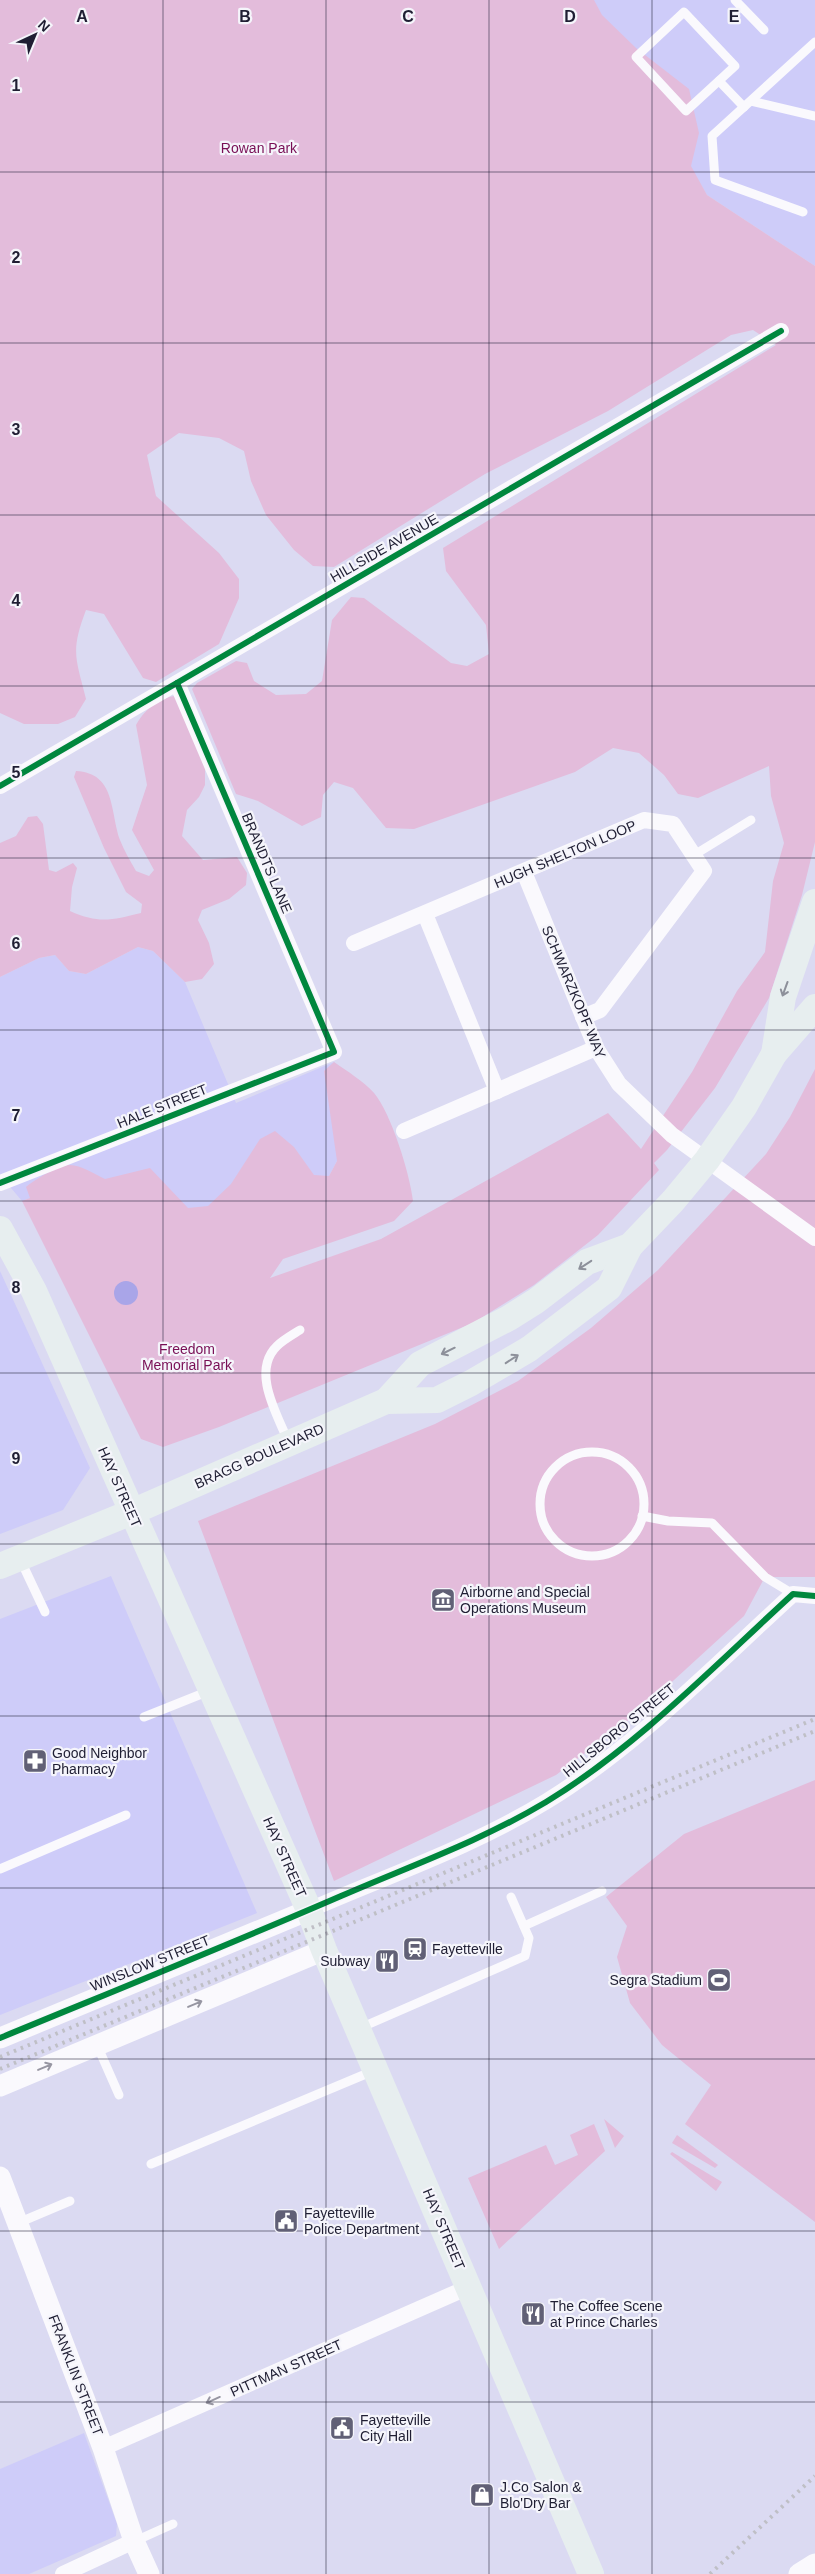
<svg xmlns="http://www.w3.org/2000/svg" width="815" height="2574" font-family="Arial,sans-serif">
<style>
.built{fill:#ceccf9}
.green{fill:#e3bcdb}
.water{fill:#a9a5e8}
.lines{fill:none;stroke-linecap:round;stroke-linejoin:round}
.service{stroke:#faf9fd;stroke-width:9}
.minor{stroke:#faf9fd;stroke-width:16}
.tertiary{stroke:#faf9fd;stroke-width:21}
.primary{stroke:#e7eeef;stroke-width:26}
.rail{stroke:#bfbfc6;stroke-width:4;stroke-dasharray:2.5 5;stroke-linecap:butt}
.cycleway-casing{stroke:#f5f5fb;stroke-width:9}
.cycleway{stroke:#00873e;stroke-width:6}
.oneway{stroke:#8d909a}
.oneway2{stroke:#9796a2}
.grid{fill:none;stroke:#1f1e33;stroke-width:1;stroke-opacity:0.55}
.labels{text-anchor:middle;stroke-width:4.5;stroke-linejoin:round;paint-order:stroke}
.park-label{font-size:14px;fill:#780e55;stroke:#f5f5fb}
.street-label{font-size:14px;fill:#1f1e33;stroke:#f5f5fb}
.poi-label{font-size:14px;fill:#1f1e33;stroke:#f5f5fb;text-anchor:start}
.grid-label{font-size:16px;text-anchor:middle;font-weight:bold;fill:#1f1e33;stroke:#f5f5fb;stroke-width:4.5;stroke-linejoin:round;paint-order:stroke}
</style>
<rect width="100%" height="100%" fill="#dbdaf2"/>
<g class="built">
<path d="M569,0H815V266L707,195L690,166Z"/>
<path d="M138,947L153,951L185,982L236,1103L334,1062L374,1093L388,1117L337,1161L329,1176L141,1238L49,1191L22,1201L0,1175V977L39,958L55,955L69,971L86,974Z"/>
<path d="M0,1271L90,1468L63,1510L0,1534Z"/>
<path d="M111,1576L257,1913L0,2015V1619Z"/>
<path d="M84,2433L117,2524L116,2536L29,2574H0V2469Z"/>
</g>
<g class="green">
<path d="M0,0H594L602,15L636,48L689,89L699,133L691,166L707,195L815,266V842L802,895L769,998L715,1088L667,1150L654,1163L659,1170L598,1235L534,1285L473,1323L219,1427L163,1447L141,1439L22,1201L30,1198L26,1187C33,1181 58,1165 68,1165C80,1164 94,1174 105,1179L150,1168L188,1208L208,1206L231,1184L260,1139L275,1131L294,1147L314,1175L329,1176L337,1161L324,1071L334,1062C347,1071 363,1081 374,1093C391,1113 410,1174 413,1201L394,1221L283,1259L270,1278L381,1239L608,1113L641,1149L692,1072L737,991L765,952L773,881L784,843L771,796L769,766L698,798L678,794L664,775L639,753L613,748L575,772L414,829L386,828L353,788L334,782L323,795L321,817L302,826L258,801L236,794L192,689L197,683L236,661L247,663L254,681L276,695L306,694L322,681L332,620L351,597L364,598L451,663L467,666L489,654L486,625L446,571L443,548L776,345L753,330L731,335L608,411L485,474L334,567L313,566L294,550L266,515L251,481L244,451L219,438L179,433L147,455L156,496L219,553L239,579V598L219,644L156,682L143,678L104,614L86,610C70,652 76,658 86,699L75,717L58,724H24L0,713Z"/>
<path d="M175,696L205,768V785L199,797L187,810L182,836L203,860L237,857L247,873L246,885L229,899L202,910L198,920L209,943L214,964L202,979L185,982L153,951L138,947L86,974L69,971L55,955L39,958L0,977V843L16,836L28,817L37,816L43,824L49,870L56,872L73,863L77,868L72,887L70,911C99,924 112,920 141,913L142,904L126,892L104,848L74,777L76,771C116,773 110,812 120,840C124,850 130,861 136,871L149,876L154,870L132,830L147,785L136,725C144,711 157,698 175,696Z"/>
<path d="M815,1069V1577H765L744,1616L639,1712L556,1775L334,1881L198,1521L435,1424L518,1381L591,1328L658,1270L766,1154L790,1117Z"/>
<path d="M815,1780V2222L685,2124L711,2085L662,2045L630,2003L617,1957L627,1926L606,1897L684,1834Z"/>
<path d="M604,2119L624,2136L615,2148Z"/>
<path d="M594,2124L605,2151L499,2249L468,2178L546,2145L555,2165L578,2155L570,2135Z"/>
<path d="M677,2135L718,2165L715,2168L672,2143Z"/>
<path d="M672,2152L722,2182L716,2191L670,2154Z"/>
</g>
<circle class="water" cx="126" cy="1293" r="12"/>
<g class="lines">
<g class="service">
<path d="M735,0L764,30"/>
<path d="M684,12L735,66L686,111L636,57Z"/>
<path d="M719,81L744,107"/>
<path d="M751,101L815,116"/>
<path d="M803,212L715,180L712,136L815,42"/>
<path d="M694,855L751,820"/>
<path d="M288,1441C277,1414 251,1371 277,1346C283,1340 292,1335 300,1330"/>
<circle cx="592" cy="1504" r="52"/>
<path d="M642,1516L668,1521L712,1523L765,1577L793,1594"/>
<path d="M21,1561L45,1612"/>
<path d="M144,1717L209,1691"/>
<path d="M0,1869L126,1815"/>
<path d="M524,1926L602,1891"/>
<path d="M360,2028L525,1956L529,1938L511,1897"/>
<path d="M97,2045L119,2095"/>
<path d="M151,2164L373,2071"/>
<path d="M18,2223L70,2201"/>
<path d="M135,2541L173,2524"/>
</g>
<g class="minor">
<path d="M0,786L781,331"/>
<path d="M524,872L596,1048L619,1084L672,1135L815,1238"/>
<path d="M425,914L497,1091"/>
<path d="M354,943L644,820L673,824L704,871L600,1010L583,1017"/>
<path d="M404,1131L596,1048"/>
<path d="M0,1183L334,1052L177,683"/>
<path d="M309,1910C389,1875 472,1847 547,1801C638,1745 714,1666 793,1594L815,1596"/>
<path d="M103,2448L469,2287"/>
<path d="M63,2574L134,2541"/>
</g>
<g class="tertiary">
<path d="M0,2038L309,1910"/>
<path d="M0,2086L324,1950"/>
<path d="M0,2177L103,2448L134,2541L149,2574"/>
<path d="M799,2574L815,2564"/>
</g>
<g class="primary">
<path d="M774,1054L783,997L815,902"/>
<path d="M0,1229L34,1291L309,1910L324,1950L591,2574"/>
<path d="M386,1401L420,1364L509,1318L536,1301L587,1262L630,1246"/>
<path d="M0,1566L132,1512L386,1401L437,1400L471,1383L529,1349L609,1288L630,1246L673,1201L707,1160L744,1107L774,1054L815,1007"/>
</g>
<g class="rail">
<path d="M0,2057L815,1719"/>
<path d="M0,2069L815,1731"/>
<path d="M710,2574L815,2476"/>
</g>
<defs>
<g id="cycleway">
<path d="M0,786L781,331"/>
<path d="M0,1183L334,1052L177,683"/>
<path d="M0,2038C114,1991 228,1945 341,1896C410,1866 481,1841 546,1802C638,1746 714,1666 793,1594L815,1596"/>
</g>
</defs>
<use href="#cycleway" class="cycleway-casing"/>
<use href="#cycleway" class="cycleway"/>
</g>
<defs><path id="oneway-shaft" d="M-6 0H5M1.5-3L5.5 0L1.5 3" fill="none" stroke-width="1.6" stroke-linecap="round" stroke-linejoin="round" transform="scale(1.25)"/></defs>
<g class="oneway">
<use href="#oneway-shaft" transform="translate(785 989) rotate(110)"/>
<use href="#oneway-shaft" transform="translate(585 1265) rotate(147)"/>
<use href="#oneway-shaft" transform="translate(448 1351) rotate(154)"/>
<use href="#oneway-shaft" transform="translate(512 1359) rotate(-33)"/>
</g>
<g class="oneway2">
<use href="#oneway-shaft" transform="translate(195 2004) rotate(-23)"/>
<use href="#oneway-shaft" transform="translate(45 2067) rotate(-23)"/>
<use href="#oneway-shaft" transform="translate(213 2400) rotate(156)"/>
</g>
<path class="grid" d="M163,0V2574M326,0V2574M489,0V2574M652,0V2574M0,172H815M0,343H815M0,515H815M0,686H815M0,858H815M0,1030H815M0,1201H815M0,1373H815M0,1544H815M0,1716H815M0,1888H815M0,2059H815M0,2231H815M0,2402H815"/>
<defs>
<symbol id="museum-square" viewBox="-11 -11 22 22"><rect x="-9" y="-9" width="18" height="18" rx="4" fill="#616076" stroke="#f5f5fb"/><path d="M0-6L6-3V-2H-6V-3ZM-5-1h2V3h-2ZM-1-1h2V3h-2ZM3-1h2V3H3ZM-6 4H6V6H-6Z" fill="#fff"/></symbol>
<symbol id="pharmacy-square" viewBox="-11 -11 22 22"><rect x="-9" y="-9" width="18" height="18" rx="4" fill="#616076" stroke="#f5f5fb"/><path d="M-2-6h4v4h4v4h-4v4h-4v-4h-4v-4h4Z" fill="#fff"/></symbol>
<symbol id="station-square" viewBox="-11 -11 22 22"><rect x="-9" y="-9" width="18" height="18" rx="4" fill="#616076" stroke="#f5f5fb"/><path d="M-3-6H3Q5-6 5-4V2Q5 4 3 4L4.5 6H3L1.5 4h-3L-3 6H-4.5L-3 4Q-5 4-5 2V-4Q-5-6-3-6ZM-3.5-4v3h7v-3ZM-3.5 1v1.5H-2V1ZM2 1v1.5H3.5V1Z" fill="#fff"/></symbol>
<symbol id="restaurant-square" viewBox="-11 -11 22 22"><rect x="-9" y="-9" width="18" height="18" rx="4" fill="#616076" stroke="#f5f5fb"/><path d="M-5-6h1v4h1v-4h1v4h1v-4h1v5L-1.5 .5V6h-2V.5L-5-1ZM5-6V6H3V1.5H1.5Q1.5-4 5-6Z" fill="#fff"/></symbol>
<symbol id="stadium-square" viewBox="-11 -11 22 22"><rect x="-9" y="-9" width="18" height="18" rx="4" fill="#616076" stroke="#f5f5fb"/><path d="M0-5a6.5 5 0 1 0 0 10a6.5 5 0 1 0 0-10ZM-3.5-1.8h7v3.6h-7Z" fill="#fff"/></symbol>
<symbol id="civic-square" viewBox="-11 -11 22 22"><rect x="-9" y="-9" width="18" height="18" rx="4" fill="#616076" stroke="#f5f5fb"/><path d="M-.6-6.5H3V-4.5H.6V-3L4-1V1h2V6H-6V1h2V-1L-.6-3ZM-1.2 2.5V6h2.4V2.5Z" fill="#fff"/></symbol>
<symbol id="shop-square" viewBox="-11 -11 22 22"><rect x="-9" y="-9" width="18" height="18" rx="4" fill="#616076" stroke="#f5f5fb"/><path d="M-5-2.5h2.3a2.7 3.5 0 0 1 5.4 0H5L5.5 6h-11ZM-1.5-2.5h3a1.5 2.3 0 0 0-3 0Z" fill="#fff"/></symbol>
</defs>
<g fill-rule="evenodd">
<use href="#museum-square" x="429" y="1586" width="28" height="28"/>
<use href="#pharmacy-square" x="21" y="1747" width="28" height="28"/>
<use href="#station-square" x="401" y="1935" width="28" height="28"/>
<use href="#restaurant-square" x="373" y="1947" width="28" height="28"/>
<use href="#stadium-square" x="705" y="1966" width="28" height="28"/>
<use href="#civic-square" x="272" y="2207" width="28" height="28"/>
<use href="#restaurant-square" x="519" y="2300" width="28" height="28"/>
<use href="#civic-square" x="328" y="2414" width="28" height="28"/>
<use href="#shop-square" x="468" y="2481" width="28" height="28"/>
</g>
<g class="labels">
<g class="park-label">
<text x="259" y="153">Rowan Park</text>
<text x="187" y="1354">Freedom<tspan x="187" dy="16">Memorial Park</tspan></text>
</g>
<g class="street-label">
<text transform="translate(384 548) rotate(-30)" y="5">HILLSIDE AVENUE</text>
<text transform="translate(565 854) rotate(-23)" y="5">HUGH SHELTON LOOP</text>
<text transform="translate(267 863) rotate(67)" y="5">BRANDTS LANE</text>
<text transform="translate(574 992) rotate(67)" y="5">SCHWARZKOPF WAY</text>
<text transform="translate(162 1106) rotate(-22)" y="5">HALE STREET</text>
<text transform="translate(259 1456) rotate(-24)" y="5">BRAGG BOULEVARD</text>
<text transform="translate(120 1487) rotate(66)" y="5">HAY STREET</text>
<text transform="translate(619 1730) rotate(-39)" y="5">HILLSBORO STREET</text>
<text transform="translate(285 1857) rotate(66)" y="5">HAY STREET</text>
<text transform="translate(150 1963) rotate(-22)" y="5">WINSLOW STREET</text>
<text transform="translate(444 2229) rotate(67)" y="5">HAY STREET</text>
<text transform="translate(286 2368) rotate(-24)" y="5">PITTMAN STREET</text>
<text transform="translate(76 2375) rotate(69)" y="5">FRANKLIN STREET</text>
</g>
<g class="poi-label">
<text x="460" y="1597">Airborne and Special<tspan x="460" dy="16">Operations Museum</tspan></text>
<text x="52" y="1758">Good Neighbor<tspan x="52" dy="16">Pharmacy</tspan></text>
<text x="432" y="1954">Fayetteville</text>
<text x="370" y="1966" text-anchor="end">Subway</text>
<text x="702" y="1985" text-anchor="end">Segra Stadium</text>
<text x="304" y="2218">Fayetteville<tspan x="304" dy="16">Police Department</tspan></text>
<text x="550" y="2311">The Coffee Scene<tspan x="550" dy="16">at Prince Charles</tspan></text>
<text x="360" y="2425">Fayetteville<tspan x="360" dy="16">City Hall</tspan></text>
<text x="500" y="2492">J.Co Salon &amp;<tspan x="500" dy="16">Blo'Dry Bar</tspan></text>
</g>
</g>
<g class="grid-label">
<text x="82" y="22">A</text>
<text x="245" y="22">B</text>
<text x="408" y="22">C</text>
<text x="570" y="22">D</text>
<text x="734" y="22">E</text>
<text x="16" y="91">1</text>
<text x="16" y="263">2</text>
<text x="16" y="435">3</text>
<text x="16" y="606">4</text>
<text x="16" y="778">5</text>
<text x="16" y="949">6</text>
<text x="16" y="1121">7</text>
<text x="16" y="1293">8</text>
<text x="16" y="1464">9</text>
</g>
<g transform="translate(35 35) rotate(44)" stroke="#f5f5fb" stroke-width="4" paint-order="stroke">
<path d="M0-4L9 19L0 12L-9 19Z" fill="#1f1e33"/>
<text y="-8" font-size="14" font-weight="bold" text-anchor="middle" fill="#1f1e33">N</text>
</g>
</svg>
